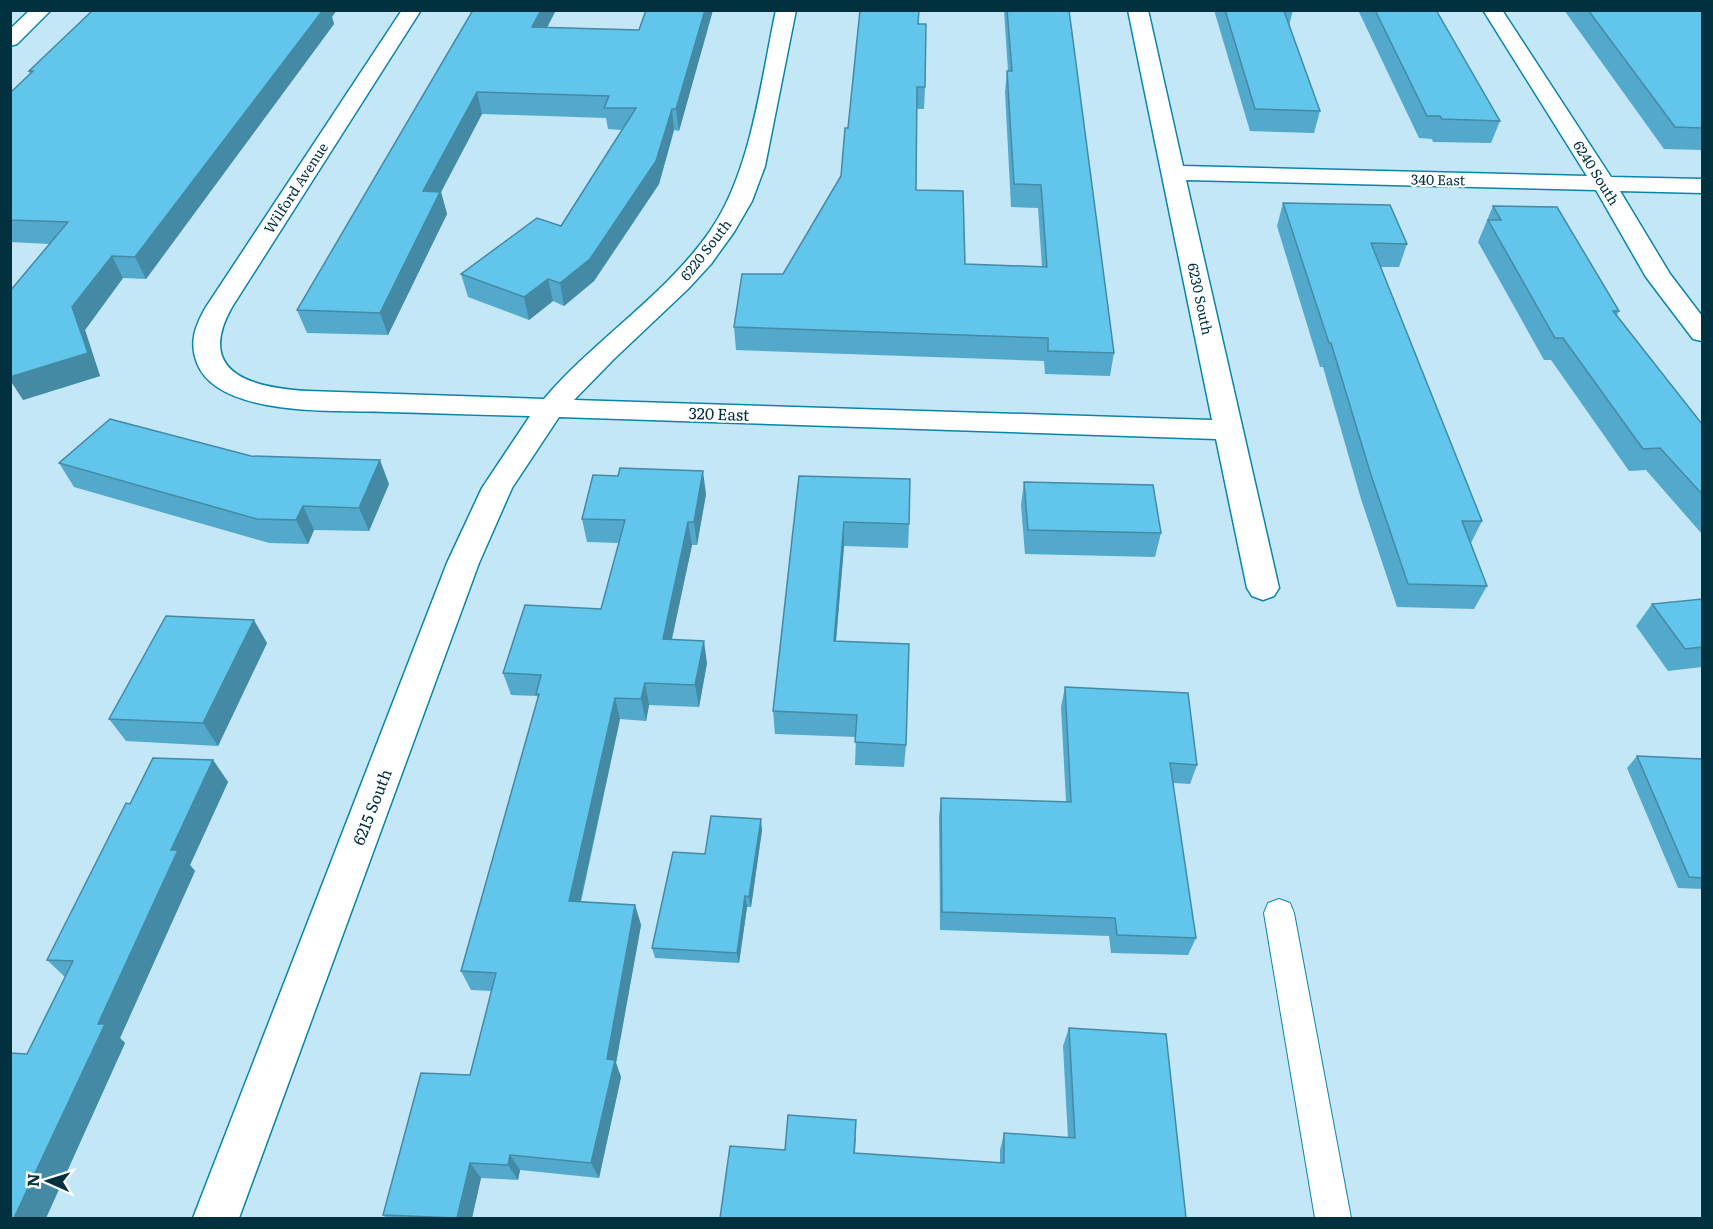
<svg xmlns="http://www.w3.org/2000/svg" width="1713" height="1229" font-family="Literata,serif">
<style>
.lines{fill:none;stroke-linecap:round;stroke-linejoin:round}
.service-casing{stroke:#0985aa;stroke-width:2}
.minor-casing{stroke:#0985aa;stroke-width:3}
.service{fill:#fff;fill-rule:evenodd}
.minor{fill:#fff;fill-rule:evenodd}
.wall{fill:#53a9cb}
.shaded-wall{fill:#448aa5}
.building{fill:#61c5ec;stroke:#448aa5;stroke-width:1.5}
.labels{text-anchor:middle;stroke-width:4.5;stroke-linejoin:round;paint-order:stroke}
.far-street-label{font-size:14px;fill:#01303f;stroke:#fff}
.street-label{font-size:16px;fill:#01303f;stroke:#fff}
</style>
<rect width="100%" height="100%" fill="#c3e7f7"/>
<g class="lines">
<defs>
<path id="service" d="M1279,899L1290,903L1294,913L1351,1218H1315L1264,913L1268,903Z"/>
<g id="minor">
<path d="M30,10H51L17,44L10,46V29Z"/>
<path d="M402,10H421L232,307C194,374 254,388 308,391L544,399C595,339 665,296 710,231C751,173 761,80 776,10H796L765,166L752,201L734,232L711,264L688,289L614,359L574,400L1212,420L1128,10H1148L1183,166L1587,176L1483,10H1502L1611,177L1702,179V193L1620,191L1670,274L1702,316V341L1693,339L1646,277L1596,190L1186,180L1279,588L1274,596L1263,600L1252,596L1247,588L1216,439L559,417L512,488L479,563L239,1218H193L447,563L482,488L530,416C482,415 435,413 388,412C339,410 218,418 197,363C189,342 195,326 206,307Z"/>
</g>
</defs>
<use href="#service" class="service-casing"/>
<use href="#minor" class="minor-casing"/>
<use href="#service" class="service"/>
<use href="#minor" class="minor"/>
</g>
<g class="wall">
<path d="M473,10H556L547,28L639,30L713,10L679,131L674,130L659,184L594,281L564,306L553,301L529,320L468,297L461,274L561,226L622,130L608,129L606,118L482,114L441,192L447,214L388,335L307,333L297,310Z"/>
<path d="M1004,10H1069L1114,353L1110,376L1045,374L1044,361L736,350L734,327L783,274L841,176L918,24L925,87L924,109H917L916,190L965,264L1042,267L1038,208L1011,207L1005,92L1007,71H1008Z"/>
<path d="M1214,10H1293L1289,26L1320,111L1314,133L1250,131Z"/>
<path d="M1358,10H1436L1500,121L1491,143L1433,142L1432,139L1419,138Z"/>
<path d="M1564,10H1702V150L1664,149Z"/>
<path d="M332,17L334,24L146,279L123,278L85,330L100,376L23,400L50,244L10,242V93L30,74L29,71Z"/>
<path d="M1283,203L1407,244L1399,267H1380L1482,521L1471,543L1487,586L1474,609L1397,607L1361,499L1323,367H1320L1277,226Z"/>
<path d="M1493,206L1619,311L1617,315L1702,424V534L1646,470L1629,471L1551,360H1544L1478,242Z"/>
<path d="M251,456L389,484L369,531L314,530L308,544L269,543L74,487L59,463Z"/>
<path d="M799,476L909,524L908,548L844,546L836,641L906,745L904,767L855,765L856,737L775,734L773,711Z"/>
<path d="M1024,482L1161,533L1155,557L1025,554L1021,505Z"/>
<path d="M706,494L697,545H692L672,639L707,663L699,707L649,705L646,721L620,719L581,902L635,905L641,925L616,1063L621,1077L599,1178L520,1170L518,1180L481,1178L472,1218H386L383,1215L470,1075L492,991L471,990L461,971L538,699L537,696L511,695L503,673L601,609L619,543L587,542L582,519Z"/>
<path d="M1702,599V667L1668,671L1636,626L1652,604Z"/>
<path d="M267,643L218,746L126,741L109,719Z"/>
<path d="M1065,687L1197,765L1190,784L1173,783L1196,938L1188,955L1111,953L1109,936L940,930L939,817L941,798L1066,802L1061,707Z"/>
<path d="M1637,756L1702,759V889L1678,888L1627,768Z"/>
<path d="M213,760L228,782L190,865L195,871L120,1038L125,1043L46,1218H10L27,1054L65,977L47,960L130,804Z"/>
<path d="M762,830L751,907H747L739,963L655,958L652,948L705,854Z"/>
<path d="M1069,1028L1186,1218L785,1150L856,1137L855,1153L1000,1163V1150L1004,1133L1068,1138L1063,1046Z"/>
</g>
<g class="shaded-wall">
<path d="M323,10H337L332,17L334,24L146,279L135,257Z"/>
<path d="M541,10H556L536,48L532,27Z"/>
<path d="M705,10H713L679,131L676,109Z"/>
<path d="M477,92L482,114L441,192L447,214L388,335L380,313L423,191Z"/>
<path d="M672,109L674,130L659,184L594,281L564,306L560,283Z"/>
<path d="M112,256L123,278L85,330L100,376L23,400L10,380V377L72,307Z"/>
<path d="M548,279L553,301L529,320L524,297Z"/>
<path d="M380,460L389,484L369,531L359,508Z"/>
<path d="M703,471L706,494L697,545L694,522Z"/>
<path d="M303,506L314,530L308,544L296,520Z"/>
<path d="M688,522L692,545L667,661L663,639Z"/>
<path d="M844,522V546L834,664V641Z"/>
<path d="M254,620L267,643L218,746L203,723Z"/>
<path d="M704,641L707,663L699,707L695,685Z"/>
<path d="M645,683L649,705L646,721L641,699Z"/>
<path d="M615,698L620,719L576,921L569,901Z"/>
<path d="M213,760L228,782L190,865L195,871L120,1038L125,1043L46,1218H14L171,850Z"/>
<path d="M761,819L762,830L751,907L749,897Z"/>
<path d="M745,896L747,907L739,963L737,953Z"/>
<path d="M635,905L641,925L616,1063L621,1077L599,1178L591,1163L607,1059Z"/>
<path d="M510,1155L520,1170L518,1180L508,1165Z"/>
<path d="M470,1163L481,1178L472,1218H457Z"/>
</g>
<g class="building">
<path d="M93,10H323L135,257L112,256L72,307L88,353L10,377V291L68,222L10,220V93L33,71H29Z"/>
<path d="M473,10H541L532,27L639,30L646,10H705L676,109H672L656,161L590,259L560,283L548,279L524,297L461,274L537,218L561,226L636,108H604L609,96L477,92L423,191L440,192L380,313L297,310Z"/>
<path d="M860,10H919L918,24H926L925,87H917L916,190L963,191L965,264L1047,267L1041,185L1014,184L1007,71H1012L1007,10H1069L1114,353L1048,351V338L734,327L742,274H783L841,176L845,128H848Z"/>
<path d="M1225,10H1293L1284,11L1320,111L1255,109Z"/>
<path d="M1375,10H1436L1500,121L1442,119L1440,116H1427Z"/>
<path d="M1588,10H1702V128L1675,127Z"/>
<path d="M1283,203L1390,205L1407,244L1371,243L1482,521H1462L1487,586L1408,584L1371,475L1331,343H1329Z"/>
<path d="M1493,206L1557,207L1619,311H1613L1702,424V494L1660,448L1643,449L1563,338H1555L1488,220H1501Z"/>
<path d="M110,419L251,456L380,460L359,508L303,506L296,520L257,519L59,463Z"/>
<path d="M620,468L703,471L694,522H688L663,639L704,641L695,685L645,683L641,699L615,698L569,901L635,905L607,1059L615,1060L591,1163L510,1155L508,1165L470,1163L457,1218L383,1215L421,1073L470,1075L496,973L461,971L539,694H536L541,675L503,673L525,605L601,609L625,520L582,519L593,475L618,476Z"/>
<path d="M799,476L910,479L909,524L844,522L834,641L909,644L906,745L855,742L857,715L773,711Z"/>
<path d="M1024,482L1153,485L1161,533L1028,530Z"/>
<path d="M1702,599V647L1685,649L1652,604Z"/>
<path d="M166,616L254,620L203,723L109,719Z"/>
<path d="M1065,687L1188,693L1197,765L1170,763L1196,938L1117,935L1115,918L942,912L941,798L1071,802Z"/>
<path d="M1637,756L1702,759V878L1689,877Z"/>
<path d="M153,758L213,760L171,850H178L98,1024H105L14,1218H10V1053L27,1054L73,961L47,960L126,803L130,804Z"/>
<path d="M711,816L761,819L749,897L745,896L737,953L652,948L673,852L705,854Z"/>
<path d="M1069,1028L1166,1034L1186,1218H720L730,1146L785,1150L788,1115L856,1120L854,1153L1004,1163V1133L1075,1138Z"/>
</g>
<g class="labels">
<g class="far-street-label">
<text transform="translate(1596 173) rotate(58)" y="5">6240 South</text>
<text transform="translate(1438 180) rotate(1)" y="5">340 East</text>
<text transform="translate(296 188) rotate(-57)" y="5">Wilford Avenue</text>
<text transform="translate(706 250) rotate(-52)" y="5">6220 South</text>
<text transform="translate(1200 299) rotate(78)" y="5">6230 South</text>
</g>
<g class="street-label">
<text transform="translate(719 414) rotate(2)" y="6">320 East</text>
<text transform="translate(372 807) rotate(-69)" y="6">6215 South</text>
</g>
</g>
<rect width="1713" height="1229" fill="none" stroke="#01303f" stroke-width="24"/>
<g transform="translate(48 1181) rotate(273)" stroke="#ffffff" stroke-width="4.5" paint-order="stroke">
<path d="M0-4.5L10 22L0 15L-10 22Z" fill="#01303f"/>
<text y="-9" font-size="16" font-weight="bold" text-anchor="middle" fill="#01303f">N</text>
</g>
</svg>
